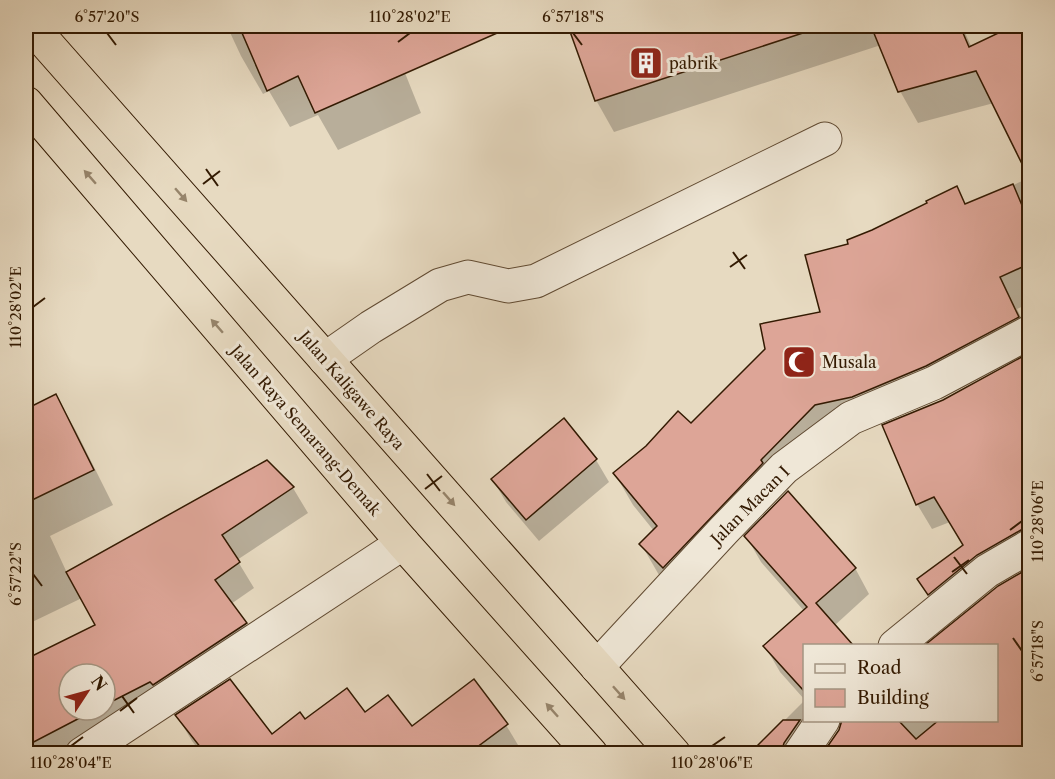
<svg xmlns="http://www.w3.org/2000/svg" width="1055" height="779" font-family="'Libre Caslon Text',serif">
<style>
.shadow{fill:#0003;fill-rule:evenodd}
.building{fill:#dda597;stroke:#331a02;stroke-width:1.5}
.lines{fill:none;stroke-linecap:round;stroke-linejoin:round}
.minor-casing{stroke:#604a32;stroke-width:35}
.highway-casing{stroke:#331a02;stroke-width:35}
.minor{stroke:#efe7d7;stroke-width:33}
.highway{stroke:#e7dac1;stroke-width:33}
.oneway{fill:#96846b}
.ticks{fill:none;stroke:#331a02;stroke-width:2}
.labels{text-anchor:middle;stroke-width:6;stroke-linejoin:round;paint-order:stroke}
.poi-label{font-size:16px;fill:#331a02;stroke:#efe7d7;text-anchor:start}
.street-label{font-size:16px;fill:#331a02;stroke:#efe7d7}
.neatline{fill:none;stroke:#331a02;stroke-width:2}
.ticks-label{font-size:15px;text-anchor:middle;fill:#331a02}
</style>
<rect width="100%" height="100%" fill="#e7dac1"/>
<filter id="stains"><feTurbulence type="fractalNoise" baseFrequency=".00333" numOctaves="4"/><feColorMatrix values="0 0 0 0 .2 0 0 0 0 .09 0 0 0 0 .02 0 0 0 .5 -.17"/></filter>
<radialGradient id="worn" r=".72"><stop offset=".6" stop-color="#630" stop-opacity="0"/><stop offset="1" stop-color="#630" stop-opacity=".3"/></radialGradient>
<g class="shadow">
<path d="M227,26H499L403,68L421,113L338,150L318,115L290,127L269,91L263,94L241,56Z"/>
<path d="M570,26H962L972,48L1016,26H1030V303L1017,309L1030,336V352L944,397L870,428L833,436L682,598L659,575L641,544L654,531L633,505L615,474L691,426L822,313L850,245L872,232L956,188L966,206L1029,178L1009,139L1011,138L994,103L918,123L900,91L881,45L614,132L596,100Z"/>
<path d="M1030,355V559L934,605L919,579L964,546L950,522L932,529L917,504L943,401Z"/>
<path d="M56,396L76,431L113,505L50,536L67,573L267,462L293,488L308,513L237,560L254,588L231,604L246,624L260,649L74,754H26V660L97,625L82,598L26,625V411ZM69,674H105V710H69Z"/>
<path d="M563,420L596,460L609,482L539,541L506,502L493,480Z"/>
<path d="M746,536L855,568L869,594L834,626L851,646H804V699L780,672L765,646L804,611L761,562Z"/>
<path d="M1030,570V754H825L840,731L841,727L839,726L829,729L809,754H769L762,743L804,701V720H996V646H928L999,588Z"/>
<path d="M365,714L412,729L506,725L521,750L517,754H202L192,741L177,716L271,736L305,721Z"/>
</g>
<g class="building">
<path d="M239,26H513L315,113L298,76L267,91Z"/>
<path d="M568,26H805L806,32L595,101Z"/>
<path d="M871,26H960L969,47L1013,26H1029V178L976,71L898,92Z"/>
<path d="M1013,184L1029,222V264L1000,277L1019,317L926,366L852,397L815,405L761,460L763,463L663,568L639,544L657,526L613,473L646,446L678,411L691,423L765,349L760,324L820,312L805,255L848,244L847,240L872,230L927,203L926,201L957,186L965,204Z"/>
<path d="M1029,353V527L1021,530L977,555L928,595L917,579L963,545L934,497L916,505L882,425L943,400Z"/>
<path d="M56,394L94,470L26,503V409Z"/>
<path d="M564,418L597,459L526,520L491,479Z"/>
<path d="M267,460L294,487L222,535L240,562L215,580L247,623L153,685L150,682L105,705V674H69V710H95L26,746V659L95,625L66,572Z"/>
<path d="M788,491L856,568L816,603L853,645H804V691L763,646L807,607L744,536Z"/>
<path d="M1029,568V753H823L839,730L842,720H898L916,739L939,720H996V645H925L998,586Z"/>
<path d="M230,679L272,734L300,712L305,719L347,688L365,712L388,695L412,726L474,679L508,724L469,753H205L175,715Z"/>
<path d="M783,720H800L784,743L781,753H750Z"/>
</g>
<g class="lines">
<defs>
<g id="minor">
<path d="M325,359L371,327L440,285L468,277L508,286L536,281L825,139"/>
<path d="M895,646L987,571L1030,546"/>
<path d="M597,667L724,530L784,468L851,418L934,383L1030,332"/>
<path d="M82,754L403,543"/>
<path d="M800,754L823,720"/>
</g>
<g id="highway">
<path d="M31,26L674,754"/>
<path d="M26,103L403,543L591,754"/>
</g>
</defs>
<use href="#minor" class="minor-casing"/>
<use href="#highway" class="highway-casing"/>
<use href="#minor" class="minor"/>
<use href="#highway" class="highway"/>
</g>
<defs><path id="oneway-solid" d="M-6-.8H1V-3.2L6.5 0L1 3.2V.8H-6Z" transform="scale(1.5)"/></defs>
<g class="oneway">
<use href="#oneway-solid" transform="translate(90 177) rotate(-131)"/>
<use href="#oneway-solid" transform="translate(181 195) rotate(49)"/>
<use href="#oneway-solid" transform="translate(217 326) rotate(-131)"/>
<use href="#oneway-solid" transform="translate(449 499) rotate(49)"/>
<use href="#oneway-solid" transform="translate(619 693) rotate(48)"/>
<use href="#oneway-solid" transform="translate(552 710) rotate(-132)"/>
</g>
<path class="ticks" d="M107,33L116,45M573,33L582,45M398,42L410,33M206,169L218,186M203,184L220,171M733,252L745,269M730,267L747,255M33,307L45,298M427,474L440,491M425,489L442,476M1010,530L1022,521M954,557L967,574M952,572L969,560M33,574L42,586M1013,638L1022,651M122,696L134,713M120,711L137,698M71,746L83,737M712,746L725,737"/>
<defs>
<symbol id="building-square" viewBox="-11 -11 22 22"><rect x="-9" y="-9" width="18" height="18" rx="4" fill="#8f2418" stroke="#efe7d7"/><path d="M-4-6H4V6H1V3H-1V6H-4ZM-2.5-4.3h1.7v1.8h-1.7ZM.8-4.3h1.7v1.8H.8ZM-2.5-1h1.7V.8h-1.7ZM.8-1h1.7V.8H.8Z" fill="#fff"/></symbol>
<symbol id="mosque-square" viewBox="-11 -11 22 22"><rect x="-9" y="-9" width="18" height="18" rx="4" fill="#8f2418" stroke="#efe7d7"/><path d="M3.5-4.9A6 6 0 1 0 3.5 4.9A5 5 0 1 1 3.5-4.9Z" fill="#fff"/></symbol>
</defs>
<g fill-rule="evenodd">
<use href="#building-square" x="627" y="44" width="38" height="38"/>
<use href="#mosque-square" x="780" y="343" width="38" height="38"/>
</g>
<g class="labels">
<g class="poi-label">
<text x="669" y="69">pabrik</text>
<text x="822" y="368">Musala</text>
</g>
<g class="street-label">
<text transform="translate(352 390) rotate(49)" y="6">Jalan Kaligawe Raya</text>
<text transform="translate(306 430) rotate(49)" y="6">Jalan Raya Semarang-Demak</text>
<text transform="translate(750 505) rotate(-45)" y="6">Jalan Macan I</text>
</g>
</g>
<rect width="1055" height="779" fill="none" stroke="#e7dac1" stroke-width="66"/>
<rect x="803" y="644" width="195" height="78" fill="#efe7d7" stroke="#a49582" stroke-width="1.5"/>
<rect x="815" y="664" width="30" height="9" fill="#efe7d7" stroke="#a49582" stroke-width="1.5"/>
<text x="857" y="674" font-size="18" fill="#331a02">Road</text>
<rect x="815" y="689" width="30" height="18" fill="#dda597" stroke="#a49582" stroke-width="1.5"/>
<text x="857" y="704" font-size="18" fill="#331a02">Building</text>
<g transform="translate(87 692) rotate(54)"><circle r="28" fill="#efe7d7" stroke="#a49582" stroke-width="1.5"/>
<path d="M0-4.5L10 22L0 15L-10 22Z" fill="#8f2418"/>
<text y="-9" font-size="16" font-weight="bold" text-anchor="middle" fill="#331a02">N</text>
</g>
<rect x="33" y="33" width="989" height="713" class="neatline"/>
<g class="ticks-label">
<text x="107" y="22">6°57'20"S</text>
<text x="410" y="22">110°28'02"E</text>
<text x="573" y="22">6°57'18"S</text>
<text transform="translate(16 307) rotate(-90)" y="5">110°28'02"E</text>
<text transform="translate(1038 521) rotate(-90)" y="5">110°28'06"E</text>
<text transform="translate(16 574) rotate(-90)" y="5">6°57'22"S</text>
<text transform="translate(1038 651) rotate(-90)" y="5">6°57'18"S</text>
<text x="71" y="768">110°28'04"E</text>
<text x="712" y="768">110°28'06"E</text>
</g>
<rect width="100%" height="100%" filter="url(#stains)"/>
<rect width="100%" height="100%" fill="url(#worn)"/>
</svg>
